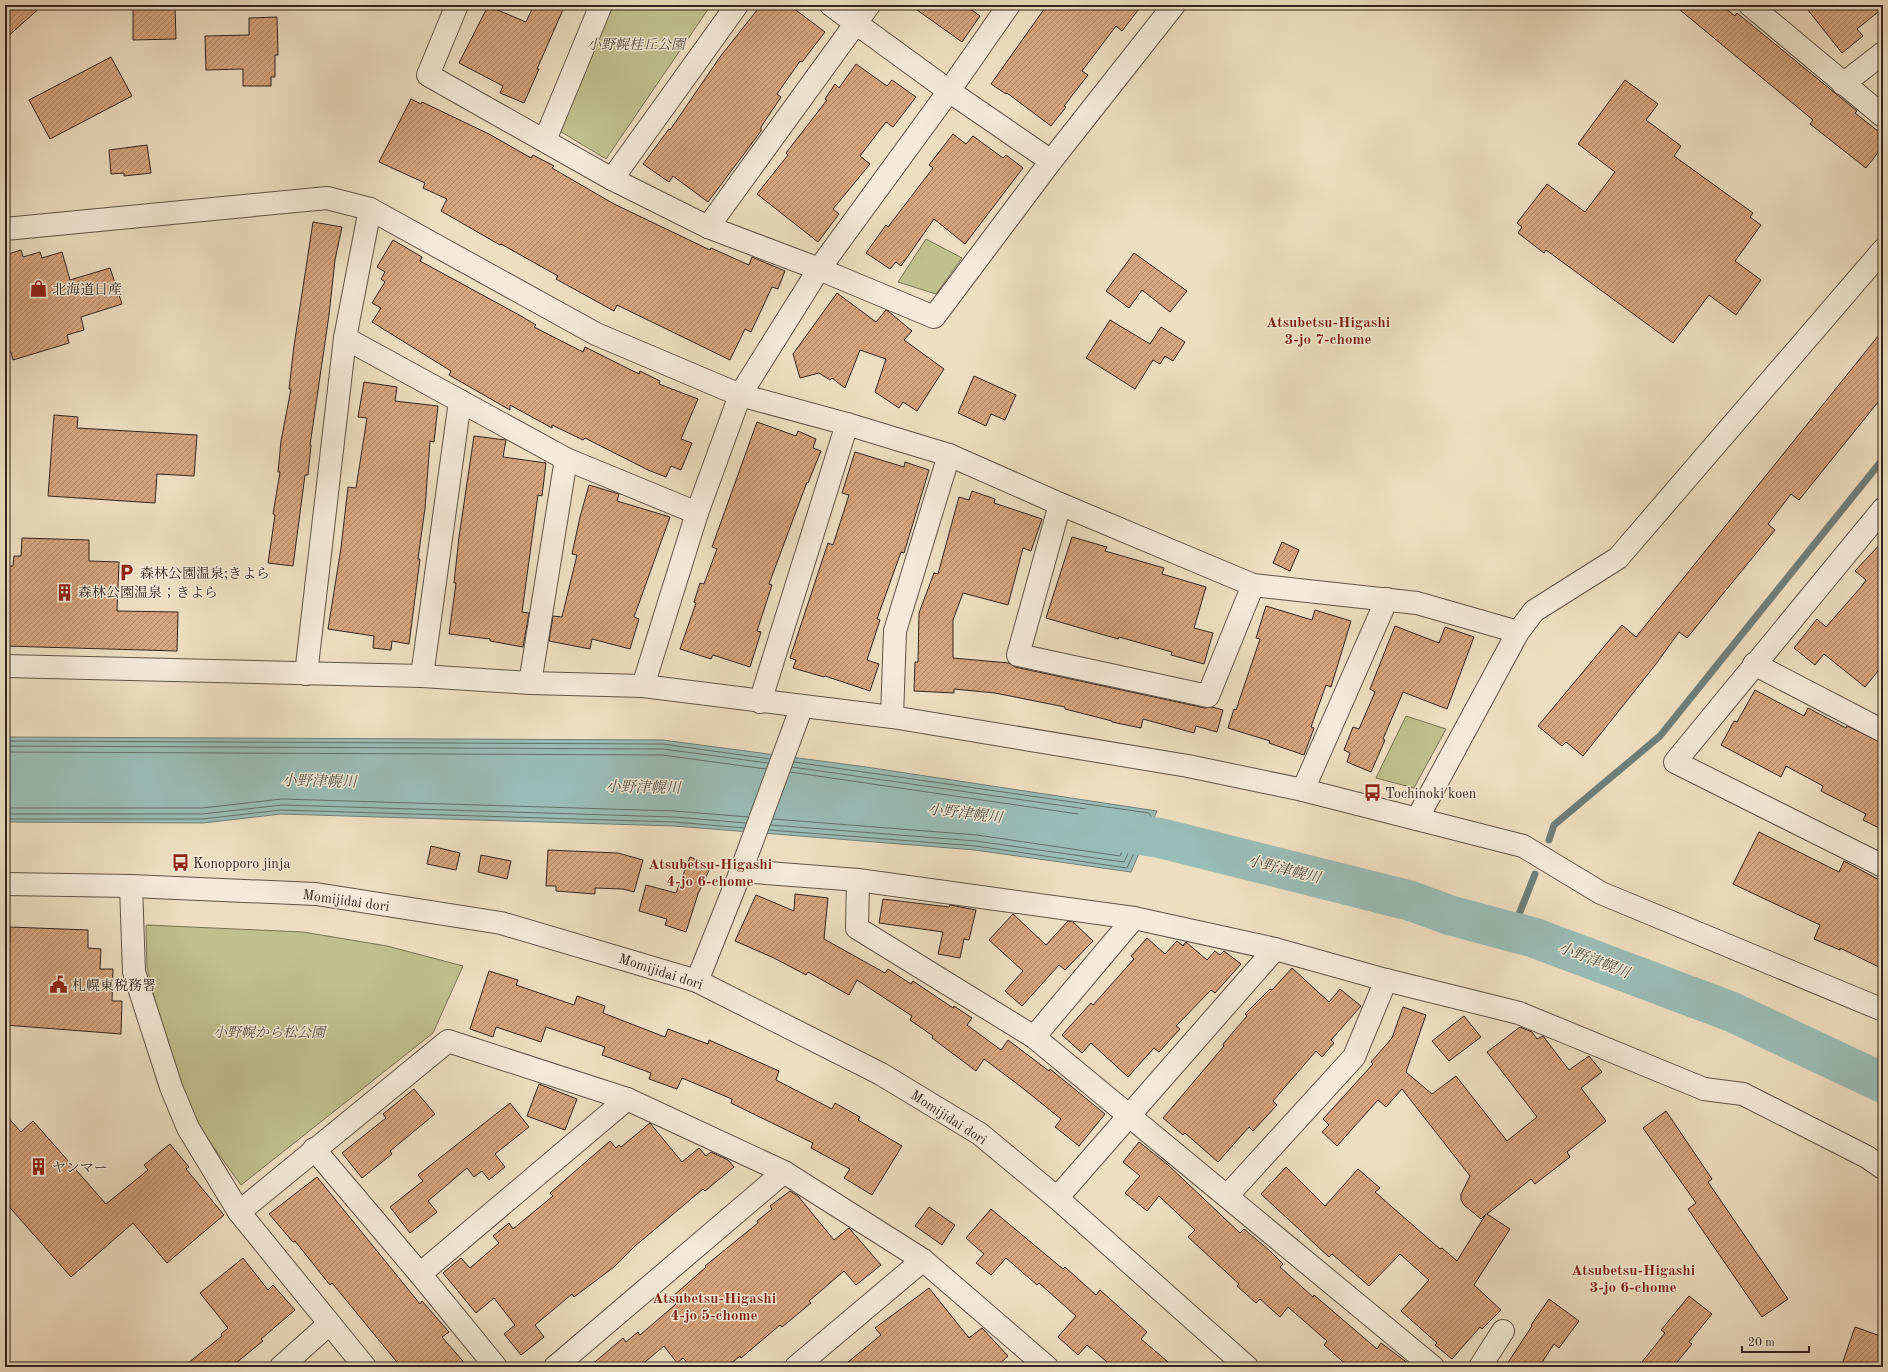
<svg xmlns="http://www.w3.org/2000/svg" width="1888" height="1372" font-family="'Old Standard TT','Noto Serif JP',serif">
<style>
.park{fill:#c0bf8e;stroke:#787256}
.water{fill:#99bcb6;stroke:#6f7f7a}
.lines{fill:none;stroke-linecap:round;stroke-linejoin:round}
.shore{stroke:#65706a;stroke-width:1}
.stream{stroke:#6f7f7a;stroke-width:7}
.river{stroke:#99bcb6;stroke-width:40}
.building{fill:url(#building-hatch);stroke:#31241f}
.minor-casing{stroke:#605248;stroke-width:24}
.tertiary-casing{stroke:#605248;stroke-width:24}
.minor{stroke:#f4ead7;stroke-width:22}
.tertiary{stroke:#f4ead7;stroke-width:22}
.labels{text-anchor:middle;stroke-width:3;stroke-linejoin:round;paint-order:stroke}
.park-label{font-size:14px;font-style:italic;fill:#554b3b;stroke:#f4ead7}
.poi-label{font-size:14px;fill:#31241f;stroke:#f4ead7;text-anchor:start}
.street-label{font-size:14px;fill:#31241f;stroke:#f4ead7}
.neighbourhood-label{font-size:15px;font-weight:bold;fill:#7a1f14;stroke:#f4ead7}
.water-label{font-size:15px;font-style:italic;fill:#50524c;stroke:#f4ead7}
</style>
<defs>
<pattern id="building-hatch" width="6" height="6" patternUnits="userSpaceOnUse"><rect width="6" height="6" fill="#d5a47e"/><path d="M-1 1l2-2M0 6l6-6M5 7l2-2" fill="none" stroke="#ad8567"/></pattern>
</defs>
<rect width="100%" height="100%" fill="#eedec1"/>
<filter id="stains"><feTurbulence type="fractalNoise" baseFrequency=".005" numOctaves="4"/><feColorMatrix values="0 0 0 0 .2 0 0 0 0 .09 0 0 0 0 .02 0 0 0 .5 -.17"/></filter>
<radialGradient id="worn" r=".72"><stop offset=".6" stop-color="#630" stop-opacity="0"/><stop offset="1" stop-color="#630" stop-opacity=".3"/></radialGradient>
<g class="park">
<path d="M611,5H711L606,159L558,130Z"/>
<path d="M926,239L962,258L936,294L898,282Z"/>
<path d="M1406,716L1446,729L1414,788L1376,778Z"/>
<path d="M146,925L303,932L387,946L463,966L433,1033L241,1185L193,1119L166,1047L147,967Z"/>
</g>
<path class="water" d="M5,737L663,740L866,767L1157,811L1131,872L975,850L675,826L281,814L203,823L5,822Z"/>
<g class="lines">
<g class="shore">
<path d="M5,741L663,744L770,759"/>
<path d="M5,746L663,749L768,763"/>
<path d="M5,752L662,755L766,769"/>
<path d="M5,808H202L282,799L675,811L748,817"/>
<path d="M5,814H202L282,805L675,817L746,823"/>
<path d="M5,819H203L281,810L675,822L744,828"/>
<path d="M773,819L977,835L1120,856L1135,824L1133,822L790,772"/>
<path d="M771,825L976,841L1124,862L1144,820L1142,817L792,767"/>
<path d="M769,830L976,846L1127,868L1151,816L1149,813L794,762"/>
</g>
<g class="stream">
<path d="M1549,840L1554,825L1660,736L1883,459"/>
<path d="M1512,932L1535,874"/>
</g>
<path class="river" d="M1092,828L1160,838L1411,901L1449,915L1535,938L1732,1012L1883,1083"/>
</g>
<g class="building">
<path d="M5,5H43L5,39Z"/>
<path d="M133,5H175L176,39L133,40Z"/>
<path d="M534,5H565L537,69H539L524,103L500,93L503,86L459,63L488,6L526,22Z"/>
<path d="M761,5H789L825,32L802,62L800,61L777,94L781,97L761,127V131L708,202L673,176L669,182L643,164L669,129L670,130L720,57Z"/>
<path d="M910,5H965L980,16L962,42Z"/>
<path d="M1047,5H1142L1122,31L1116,26L1082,71L1088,75L1064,106L1066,107L1051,126L1007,93L1006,94L991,84Z"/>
<path d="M1674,5H1721L1735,16L1737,13L1857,111L1855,113L1883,135V146L1866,168L1810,124L1813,120Z"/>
<path d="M1804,5H1883V8L1857,29L1863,36L1842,53Z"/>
<path d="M277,17L278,55H275V77H271V86H243V69L206,70L205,36L249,35V18Z"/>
<path d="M111,57L132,96L50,139L29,100Z"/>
<path d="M856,64L887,86L892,80L916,97L893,127L886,122L860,156L870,164L833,209L839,214L818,242L757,194L788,155L786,153L827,100L825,99L835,84L839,88Z"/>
<path d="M1625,80L1658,104L1646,120L1681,146L1674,156L1753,213L1750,217L1761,225L1735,261L1761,280L1736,315L1709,295L1673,343L1546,250L1544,253L1518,233L1522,227L1517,223L1547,184L1585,212L1615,172L1578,144Z"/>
<path d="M411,99L421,104L422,102L489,134L531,158L533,155L554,166L552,168L614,204L710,250L711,248L749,265L752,257L785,271L778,289L772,287L751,332L745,329L730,360L617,305L614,311L556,279L558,276L501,244L500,245L441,211L447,199L423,188L425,183L379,162Z"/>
<path d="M953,134L966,144L973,136L1003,158L1006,155L1023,168L965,244L934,219L901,266L896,262L890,269L866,253L886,225L888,227L933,168L929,165Z"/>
<path d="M147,145L151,173L124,176V173L111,174L109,150Z"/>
<path d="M313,222L342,227L335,260L329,315L310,445H311L308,475H305L293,566L268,563L275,515L273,514L280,472H278L281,441L291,389H289L294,346Z"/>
<path d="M393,240L422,257L420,261L521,316L536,325L534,327L583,352L585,347L639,374L640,371L660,381L659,384L698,399L681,439L692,443L681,470L671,466L666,477L648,470L585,438L583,440L552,425V428L510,405V410L449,375L451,371L372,322L381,308L372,303L385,282L381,279L385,272L377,267Z"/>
<path d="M21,250L23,257L40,252L42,258L62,252L70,280L110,268L122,304L81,317L84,330L67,335L69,343L13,360L11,352L5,353V255Z"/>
<path d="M1134,253L1187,291L1170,312L1142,290L1129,308L1106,291Z"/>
<path d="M837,293L876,322L886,310L888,311L912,331L904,340L944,369L917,411L903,402L899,408L875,392L886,359L860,350L845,388L832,378L830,380L819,373L800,378L793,354Z"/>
<path d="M1110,320L1150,344L1161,327L1185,342L1173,361L1165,356L1160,364L1153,360L1135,389L1086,358Z"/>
<path d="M1883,330V396L1799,500L1791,494L1768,524L1775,530L1687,638L1679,632L1656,664L1583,756L1566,742L1562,746L1538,726L1622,625L1636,637Z"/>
<path d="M974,376L1016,395L1005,420L991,414L986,426L958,413Z"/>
<path d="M364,382L397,387L395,401L438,406L434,442L430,441L425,508L418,559H420L409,644L392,641L391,650L373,648L374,636L328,629L341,548L348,487L356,488L367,418L358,417Z"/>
<path d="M54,415L78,417L77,428L197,435L194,476L157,474L155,503L48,496Z"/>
<path d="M757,422L796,436L798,431L816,439L813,448L821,451L808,483L807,482L769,584L772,585L757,631L761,632L750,667L713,655L711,659L680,649L696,603L694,602L700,583L704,584L717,549L712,547Z"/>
<path d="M474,436L506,440L503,457L546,463L542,496L538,495L522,612L529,613L523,647L490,641V639L449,634L456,583H454L459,537Z"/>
<path d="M855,452L904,467L905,462L929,470L904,553L901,552L877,619L880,620L867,660L879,664L870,691L825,676L824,677L793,668L796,660L790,658L828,543L833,545L849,495L842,493Z"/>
<path d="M589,485L619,494L617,501L670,517L634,617L639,619L630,649L592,639L590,649L549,641L553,616L562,617L577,555L572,554L580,517Z"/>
<path d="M972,491L995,499L994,503L1042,519L1031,551L1023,548L1008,605L963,593L953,620V658L1009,663L1015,667L1205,708L1212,707L1223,710L1217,732L1196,726L1194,733L1143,719L1141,728L1112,722V721L1065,709V707L995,693L954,689V693L914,691L915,662H918L919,613L934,573L938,574L959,497L969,500Z"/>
<path d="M1072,537L1107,547L1105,551L1164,568L1162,574L1206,587L1194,628L1213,633L1204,664L1171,655L1172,652L1119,637L1118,639L1046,618Z"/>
<path d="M22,538L89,540V561L119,562L117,611L178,612L177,651L5,646V578H9V566H13L14,556H21Z"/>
<path d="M1883,541V665L1865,687L1824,654L1815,665L1794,648L1817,619L1826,627L1861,587L1866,580L1855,571Z"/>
<path d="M1282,542L1299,550L1290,571L1273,563Z"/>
<path d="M1266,606L1312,620L1315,610L1351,621L1331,687L1326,685L1311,727L1314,728L1304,755L1269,743L1270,741L1228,728L1234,709L1236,710L1260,639L1256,638Z"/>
<path d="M1395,626L1439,643L1445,627L1474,637L1447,709L1403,692L1383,739L1385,740L1371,772L1347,762L1350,753L1344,750L1353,727L1359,729L1375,692L1370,689Z"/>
<path d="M1755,690L1804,716L1808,708L1846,728L1847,726L1883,743V830L1863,820L1866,814L1821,791L1823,786L1786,766L1781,777L1721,745L1734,721L1737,722Z"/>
<path d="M1759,832L1839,872L1844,861L1883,882V969L1840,948V950L1814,939L1820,925L1733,884Z"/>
<path d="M431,846L460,853L456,870L427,864Z"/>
<path d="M548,850L618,853L643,860L634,892L623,889L595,888V894L556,891V886H546Z"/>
<path d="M481,855L511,861L507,879L478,872Z"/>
<path d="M690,857L711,866L698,894L686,932L665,925L667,919L639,911L646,885L676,893Z"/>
<path d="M795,894L828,898L824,939L885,973L888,969L911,984L913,981L953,1008L954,1006L972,1018L967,1025L1001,1050L1008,1040L1049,1071L1050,1069L1105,1114L1079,1146L1055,1127L1061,1119L1020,1086L984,1059L976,1071L932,1038L933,1036L910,1020L912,1016L857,980L849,995L808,972L806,975L774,958L735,941L756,895L794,911Z"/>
<path d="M883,899L949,907L950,905L976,910L969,940L964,939L960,958L938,954L943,932L879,923Z"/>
<path d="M1013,914L1046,945L1068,921L1073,922L1093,941L1065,970L1059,965L1022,1006L1005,991L1023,971L989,940Z"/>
<path d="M10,927L88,930V948L101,949L100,969H113L112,1001H122L121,1034L5,1025V942H10Z"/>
<path d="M1147,938L1165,954L1177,941L1183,946L1186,942L1207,960L1215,951L1220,955L1224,951L1241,964L1215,993L1211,990L1176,1026L1180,1029L1159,1052L1154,1048L1128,1077L1091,1043L1082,1053L1062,1035L1091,1003L1093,1005L1134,959L1131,956Z"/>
<path d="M1292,968L1329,1002L1340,989L1361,1006L1331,1040L1334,1043L1322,1057L1316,1051L1273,1101L1277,1105L1253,1131L1249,1127L1218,1162L1185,1133L1183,1135L1163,1118L1224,1046L1223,1044L1247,1016L1245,1014L1270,989L1272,990Z"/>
<path d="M489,971L518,980L516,985L574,1005L577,996L605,1006L603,1013L665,1037L668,1029L708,1044L709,1040L779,1071L776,1080L832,1109L835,1103L860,1117L858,1120L902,1146L872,1195L844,1178L850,1169L811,1148L813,1143L731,1103L732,1099L682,1078L677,1089L649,1079L651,1073L602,1055L605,1047L546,1027L541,1042L496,1027L493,1037L470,1029Z"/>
<path d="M1403,1007L1426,1015L1406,1072L1432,1094L1456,1076L1507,1141L1537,1117L1487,1052L1520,1027L1532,1032L1537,1039L1543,1036L1569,1070L1589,1056L1602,1072L1581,1088L1606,1121L1567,1152L1570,1157L1535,1184L1531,1179L1487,1214L1510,1229L1474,1285L1501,1310L1482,1329L1480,1327L1452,1359L1435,1345L1437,1343L1401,1311L1429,1280L1400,1254L1369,1286L1332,1254L1329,1257L1261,1194L1286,1167L1325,1206L1358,1169L1380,1188L1375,1192L1440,1249L1442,1248L1457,1261L1486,1214L1481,1219L1464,1205L1461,1200V1194L1470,1176L1402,1089L1386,1107L1378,1100L1337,1146L1322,1132L1329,1125L1323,1119L1373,1064L1371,1062L1392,1038Z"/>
<path d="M1464,1016L1481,1037L1449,1061L1432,1041Z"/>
<path d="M539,1084L577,1099L565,1130L527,1116Z"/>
<path d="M414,1089L435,1114L390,1151L392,1154L362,1178L342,1153L386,1118L383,1114Z"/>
<path d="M510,1103L529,1127L495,1154L505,1167L489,1180L482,1171L474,1177L467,1168L428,1201L437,1212L410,1233L390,1207L423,1181L418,1175Z"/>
<path d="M1666,1111L1712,1179L1708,1182L1788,1299L1762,1317L1688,1209L1696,1203L1643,1128Z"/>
<path d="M5,1114L21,1132L33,1121L106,1204L148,1170L144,1165L170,1144L189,1167L186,1169L224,1215L167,1263L133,1223L71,1277L5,1202Z"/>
<path d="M650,1123L682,1162L699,1148L706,1156L711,1152L728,1160L734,1167L705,1191L703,1189L635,1246L614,1267L574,1297L572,1294L535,1325L544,1337L521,1355L504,1334L515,1325L494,1298L476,1313L443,1273L461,1258L470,1268L499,1243L493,1236L509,1223L513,1229L553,1196L550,1193L610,1141L616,1148L619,1145L621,1147Z"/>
<path d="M1139,1142L1167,1164L1240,1233L1244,1229L1270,1251L1283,1264L1280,1267L1313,1297L1314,1295L1377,1349L1381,1343L1413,1367H1349L1324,1345L1327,1341L1288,1307L1280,1317L1260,1299L1256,1303L1237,1286L1239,1284L1188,1237L1195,1230L1159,1196L1147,1211L1125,1193L1140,1176L1123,1162Z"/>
<path d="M317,1177L420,1304L422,1301L449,1332L442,1337L468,1367H401L332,1283L330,1285L295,1241L293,1242L269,1214Z"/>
<path d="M790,1191L798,1196L834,1240L849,1228L881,1265L856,1285L844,1271L809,1301L811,1303L782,1327L780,1325L741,1358L740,1356L727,1367H691L683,1358L677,1363L664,1346L639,1367H589L623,1338L626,1342L638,1332L640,1335L676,1304L671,1298L706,1267L705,1266L758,1223L757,1221L772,1209L770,1206Z"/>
<path d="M929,1207L955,1225L942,1245L915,1226Z"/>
<path d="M991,1209L1063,1269L1065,1267L1096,1295L1100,1290L1147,1332L1141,1339L1174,1367H1113L1087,1345L1078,1355L1058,1337L1076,1316L1039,1283L1037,1285L1006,1258L991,1275L976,1263L984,1254L966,1238Z"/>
<path d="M243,1258L268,1290L273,1285L295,1310L261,1339L263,1341L231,1367H183L222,1336L221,1334L228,1328L200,1293Z"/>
<path d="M929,1288L969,1338L982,1328L1008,1356L996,1367H842L881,1335L875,1328Z"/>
<path d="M1689,1296L1712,1314L1689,1342L1692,1344L1673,1367H1638L1665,1333L1661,1330Z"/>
<path d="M1549,1299L1579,1321L1559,1348L1554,1344L1539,1367H1505L1532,1326L1531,1325Z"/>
<path d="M1855,1327L1883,1337V1367H1841Z"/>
</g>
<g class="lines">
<defs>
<g id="minor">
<path d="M457,5L428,75L612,179L708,227L819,269L934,317L1051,161L1174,5"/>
<path d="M1750,5L1883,116"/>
<path d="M1843,84L1883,53"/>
<path d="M545,140L601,5"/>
<path d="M612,179L737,5"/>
<path d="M708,227L869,5"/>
<path d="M345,338L566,459L697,513"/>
<path d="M1060,504L1018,655L1208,696L1253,585"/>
<path d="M1883,509L1675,762L1883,866"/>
<path d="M1754,664L1883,731"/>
<path d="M5,666L422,676L530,683L643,686L892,717L1188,766L1303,790L1523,846L1601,893L1883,1010"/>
<path d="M306,674L345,338L370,209"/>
<path d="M422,676L460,401"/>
<path d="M530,683L566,459"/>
<path d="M760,702L847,424"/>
<path d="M892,717L895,631L949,455"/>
<path d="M1303,790L1387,599"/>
<path d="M741,871L858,880L1134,918L1275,949L1386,980L1519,1013L1704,1089L1743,1094L1867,1157L1883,1168"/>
<path d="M858,880L857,928L1034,1037L1433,1367"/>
<path d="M697,981L741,871L802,706"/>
<path d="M1034,1037L1134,918"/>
<path d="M314,1149L420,1274L496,1367"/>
<path d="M1228,1195L1354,1057L1386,980"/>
<path d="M1057,1198L1275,949"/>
<path d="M239,1212L448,1041L627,1099L784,1172L923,1260L1047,1367"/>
<path d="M420,1274L627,1099"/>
<path d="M281,1367L329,1324"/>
<path d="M555,1367L784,1172"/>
<path d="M796,1367L923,1260"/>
<path d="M1480,1367L1503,1331"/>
</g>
<g id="tertiary">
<path d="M831,5L949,91L1051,161"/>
<path d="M5,229L327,198L370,209L596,334L740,395L847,424L949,455L1060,504L1253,585L1417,603L1518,632"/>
<path d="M643,686L697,513L740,395L819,269L949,91L1009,5"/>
<path d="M1417,819L1518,632L1534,611L1618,558L1883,250"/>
<path d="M5,884L131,886L316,894L501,923L697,981L881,1074L980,1134L1057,1198L1247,1367"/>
<path d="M131,886L134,972L171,1087L188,1128L239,1212L365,1367"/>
</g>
</defs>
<use href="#minor" class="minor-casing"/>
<use href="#tertiary" class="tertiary-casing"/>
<use href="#minor" class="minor"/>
<use href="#tertiary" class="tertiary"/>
</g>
<defs>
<symbol id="shop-bare" viewBox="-9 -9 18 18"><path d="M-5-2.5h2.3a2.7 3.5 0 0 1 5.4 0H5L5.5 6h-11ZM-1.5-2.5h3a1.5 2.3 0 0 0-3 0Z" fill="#8f2418" stroke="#f4ead7" stroke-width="2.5" paint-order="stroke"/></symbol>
<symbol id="parking-bare" viewBox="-9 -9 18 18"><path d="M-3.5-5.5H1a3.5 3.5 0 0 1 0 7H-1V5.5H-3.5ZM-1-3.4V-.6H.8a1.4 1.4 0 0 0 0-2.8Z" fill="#8f2418" stroke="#f4ead7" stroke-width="2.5" paint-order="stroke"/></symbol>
<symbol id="building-bare" viewBox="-9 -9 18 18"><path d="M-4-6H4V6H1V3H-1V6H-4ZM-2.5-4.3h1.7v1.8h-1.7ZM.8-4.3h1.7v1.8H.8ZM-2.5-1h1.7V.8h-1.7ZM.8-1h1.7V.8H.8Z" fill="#8f2418" stroke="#f4ead7" stroke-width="2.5" paint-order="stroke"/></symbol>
<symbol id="bus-bare" viewBox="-9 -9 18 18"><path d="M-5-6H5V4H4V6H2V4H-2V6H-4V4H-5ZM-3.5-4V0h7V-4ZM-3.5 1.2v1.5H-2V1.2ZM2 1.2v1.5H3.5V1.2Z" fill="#8f2418" stroke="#f4ead7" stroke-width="2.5" paint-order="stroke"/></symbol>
<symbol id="civic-bare" viewBox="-9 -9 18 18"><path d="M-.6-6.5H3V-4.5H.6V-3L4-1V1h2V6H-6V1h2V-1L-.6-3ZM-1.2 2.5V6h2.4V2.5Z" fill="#8f2418" stroke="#f4ead7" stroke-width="2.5" paint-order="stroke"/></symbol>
</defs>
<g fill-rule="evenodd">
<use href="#shop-bare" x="26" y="276" width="25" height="25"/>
<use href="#parking-bare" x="114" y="560" width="25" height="25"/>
<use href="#building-bare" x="52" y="580" width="25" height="25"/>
<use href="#bus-bare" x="1360" y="780" width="25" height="25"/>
<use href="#bus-bare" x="168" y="850" width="25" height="25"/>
<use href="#civic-bare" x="46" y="972" width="25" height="25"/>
<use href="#building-bare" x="26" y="1154" width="25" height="25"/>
</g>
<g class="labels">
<g class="park-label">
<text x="636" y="49">小野幌桂丘公園</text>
<text x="269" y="1037">小野幌から松公園</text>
</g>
<g class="poi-label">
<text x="52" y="294">北海道日産</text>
<text x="140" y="578">森林公園温泉;きよら</text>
<text x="78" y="597">森林公園温泉；きよら</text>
<text x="1385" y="798">Tochinoki koen</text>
<text x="193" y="868">Konopporo jinja</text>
<text x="72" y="990">札幌東税務署</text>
<text x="52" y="1172">ヤンマー</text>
</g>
<g class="street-label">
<text transform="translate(346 900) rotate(8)" y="5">Momijidai dori</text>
<text transform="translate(661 971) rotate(18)" y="5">Momijidai dori</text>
<text transform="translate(949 1117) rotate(33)" y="5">Momijidai dori</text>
</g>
<g class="neighbourhood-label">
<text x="1328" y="327">Atsubetsu-Higashi<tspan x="1328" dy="17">3-jo 7-chome</tspan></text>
<text x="710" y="869">Atsubetsu-Higashi<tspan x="710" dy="17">4-jo 6-chome</tspan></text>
<text x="1633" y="1275">Atsubetsu-Higashi<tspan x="1633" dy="17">3-jo 6-chome</tspan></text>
<text x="714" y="1303">Atsubetsu-Higashi<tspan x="714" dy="17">4-jo 5-chome</tspan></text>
</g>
<g class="water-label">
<text transform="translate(319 781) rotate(1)" y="5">小野津幌川</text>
<text transform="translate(643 787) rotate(1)" y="5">小野津幌川</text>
<text transform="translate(965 813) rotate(7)" y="5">小野津幌川</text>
<text transform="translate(1284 869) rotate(14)" y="5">小野津幌川</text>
<text transform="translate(1594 960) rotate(21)" y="5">小野津幌川</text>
</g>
</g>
<rect width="1888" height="1372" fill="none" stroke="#eedec1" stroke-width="20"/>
<rect x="6" y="6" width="1876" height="1360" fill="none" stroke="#31241f" stroke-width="2"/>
<rect x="10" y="10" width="1868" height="1352" fill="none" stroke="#31241f"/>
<path d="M1742 1346v6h67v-6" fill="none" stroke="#31241f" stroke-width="2"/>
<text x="1748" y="1346" font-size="12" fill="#31241f" stroke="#f4ead7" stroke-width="3" paint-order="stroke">20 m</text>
<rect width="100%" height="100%" filter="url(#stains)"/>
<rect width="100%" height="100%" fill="url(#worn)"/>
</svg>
